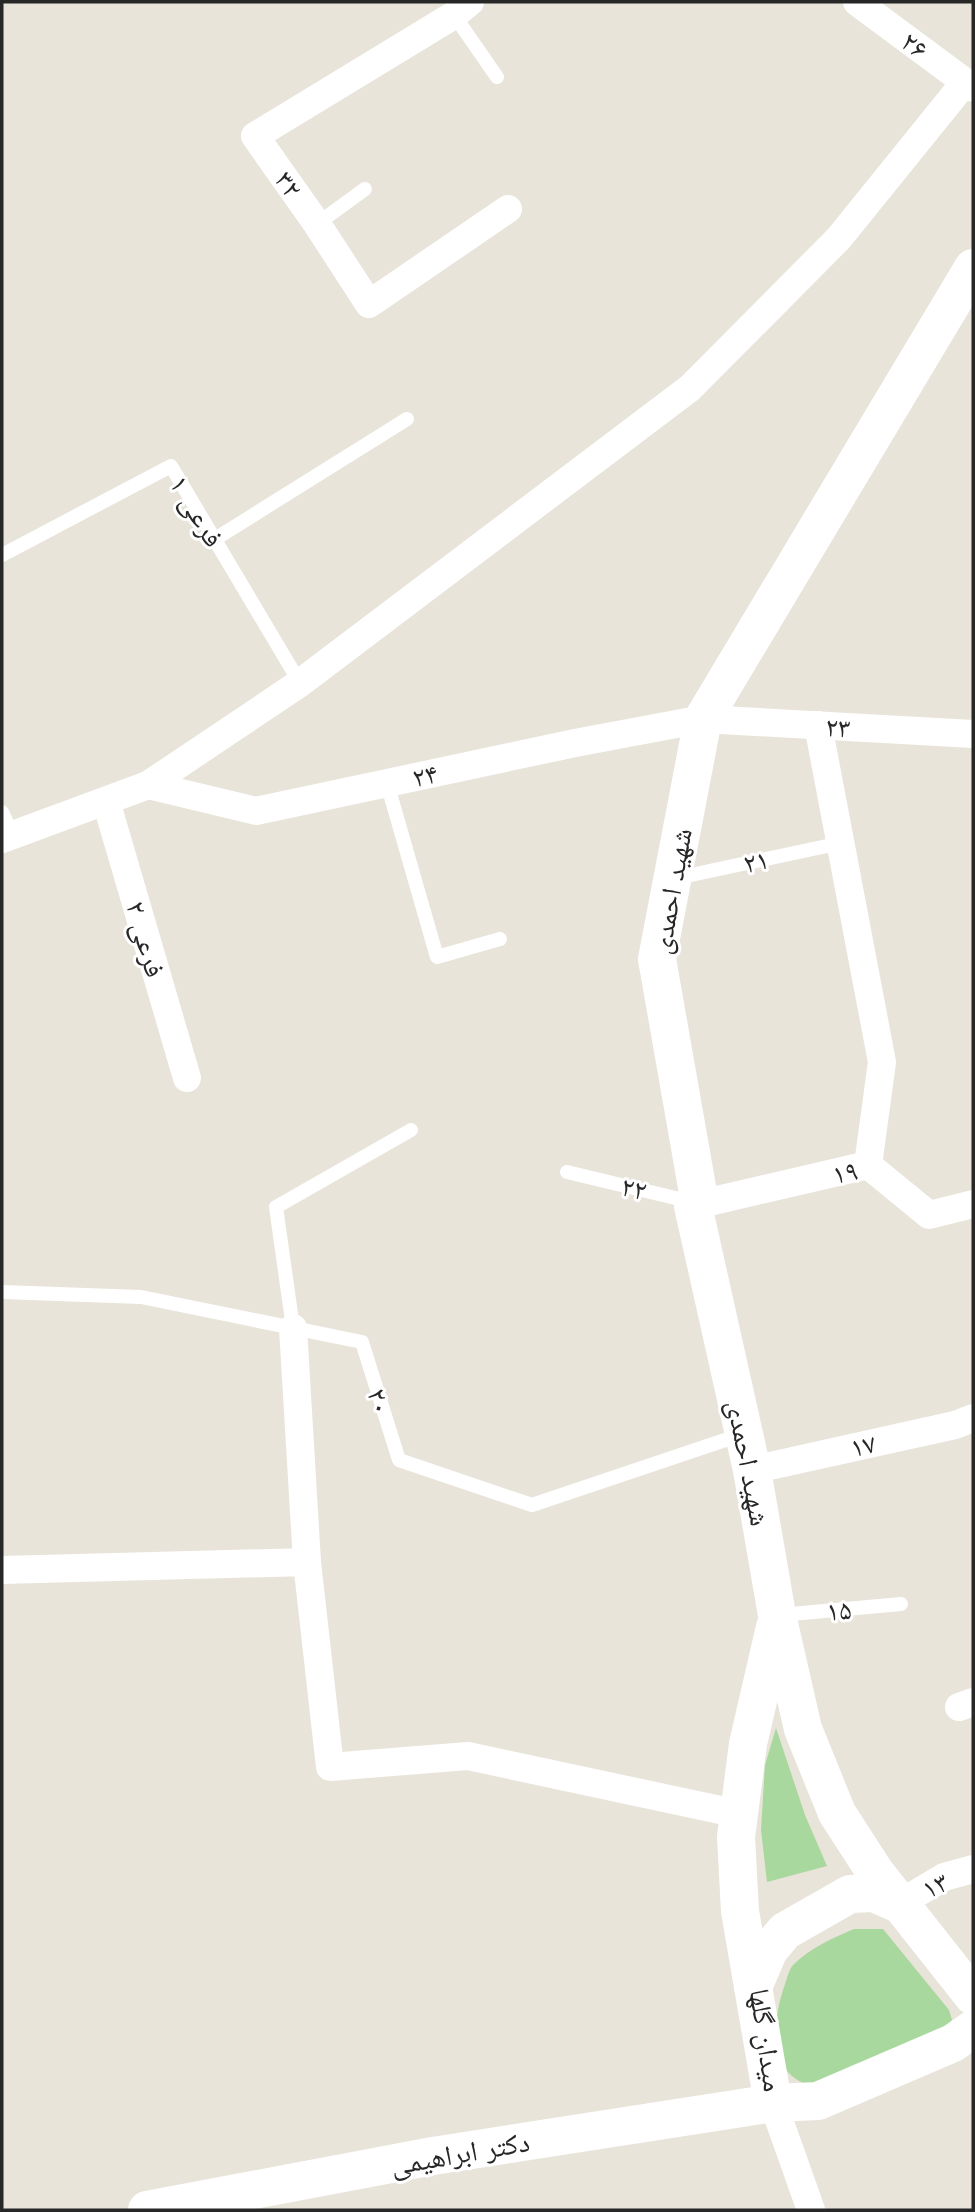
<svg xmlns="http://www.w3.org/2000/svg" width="975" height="2212" font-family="Jost,'Noto Naskh Arabic',sans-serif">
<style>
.green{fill:#a8d89d}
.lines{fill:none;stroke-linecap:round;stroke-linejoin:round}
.lane{stroke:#fff;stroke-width:14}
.street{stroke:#fff;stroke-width:28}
.secondary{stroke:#fff;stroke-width:38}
.labels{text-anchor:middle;stroke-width:6;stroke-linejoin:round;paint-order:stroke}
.street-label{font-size:28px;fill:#272727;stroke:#fff}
</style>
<rect width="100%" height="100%" fill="#e8e4da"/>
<g class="green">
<path d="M776,1728L805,1815L827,1866L767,1882L761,1830L765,1765Z"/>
<path d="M854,1929H883L949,2010L952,2020L945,2030L812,2086C768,2075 772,2025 783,1990C786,1983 788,1971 793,1965C810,1948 833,1938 854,1929Z"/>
</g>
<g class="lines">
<g class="lane">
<path d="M454,15L497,77"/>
<path d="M317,224L365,189"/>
<path d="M215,539L407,419"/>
<path d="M2,555L171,466L300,683"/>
<path d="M387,783L437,957L500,939"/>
<path d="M2,812L13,836"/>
<path d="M677,878L841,843"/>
<path d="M567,1172L692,1202"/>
<path d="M2,1292L141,1297L362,1342L399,1460L532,1505L743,1434"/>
<path d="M293,1328L276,1207L411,1130"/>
<path d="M780,1615L901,1604"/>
</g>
<g class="street">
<path d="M470,2L454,15L255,136L317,224L369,304L508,209"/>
<path d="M857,2L973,88"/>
<path d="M818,725L882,1062L868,1165"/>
<path d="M148,785L256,811L575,743L703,719L973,734"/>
<path d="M106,801L187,1078"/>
<path d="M2,839L148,785L300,683L690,388L839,238L965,82"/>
<path d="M700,1204L868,1165L929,1215L973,1204"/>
<path d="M293,1328L307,1562"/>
<path d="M752,1470L955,1425L973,1418"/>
<path d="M2,1570L307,1562L330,1767L468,1756L739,1814"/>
<path d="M959,1707L973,1702"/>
<path d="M899,1904L944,1877L973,1869"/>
<path d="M773,2103L811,2210"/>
</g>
<g class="secondary">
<path d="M973,268L703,719L657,959L700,1204L693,1206L752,1470L777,1615L803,1729L837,1813L875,1872L973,1996"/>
<path d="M753,1987L769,1950L785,1931L850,1894L874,1893L899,1904"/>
<path d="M773,2103L740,1911L736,1837L748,1744L775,1627"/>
<path d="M147,2210L433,2156L773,2103L818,2101L953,2043L973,2029"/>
</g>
</g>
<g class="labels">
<g class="street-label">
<text transform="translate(915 45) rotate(37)" y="10">۲۶</text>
<text transform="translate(289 184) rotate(55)" y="10">۳۲</text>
<text transform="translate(197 511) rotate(59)" y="10">فرعی ۱</text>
<text transform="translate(838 727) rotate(3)" y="10">۲۳</text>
<text transform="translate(425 775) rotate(-12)" y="10">۲۴</text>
<text transform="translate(756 861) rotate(-12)" y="10">۲۱</text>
<text transform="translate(671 891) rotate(-80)" y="10">شهید احمدی</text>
<text transform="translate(146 939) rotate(74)" y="10">فرعی ۲</text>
<text transform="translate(845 1172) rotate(-11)" y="10">۱۹</text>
<text transform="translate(634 1188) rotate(13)" y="10">۲۲</text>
<text transform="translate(380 1401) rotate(73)" y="10">۲۰</text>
<text transform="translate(863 1445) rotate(-13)" y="10">۱۷</text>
<text transform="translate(749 1463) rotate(79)" y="10">شهید احمدی</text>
<text transform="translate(839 1610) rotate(-5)" y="10">۱۵</text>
<text transform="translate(935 1885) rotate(-26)" y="10">۱۳</text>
<text transform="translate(767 2040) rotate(82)" y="10">میدان گلها</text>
<text transform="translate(460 2153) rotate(-10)" y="10">دکتر ابراهیمی</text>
</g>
</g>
<rect width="975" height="2212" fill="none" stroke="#272727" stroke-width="7"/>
</svg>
